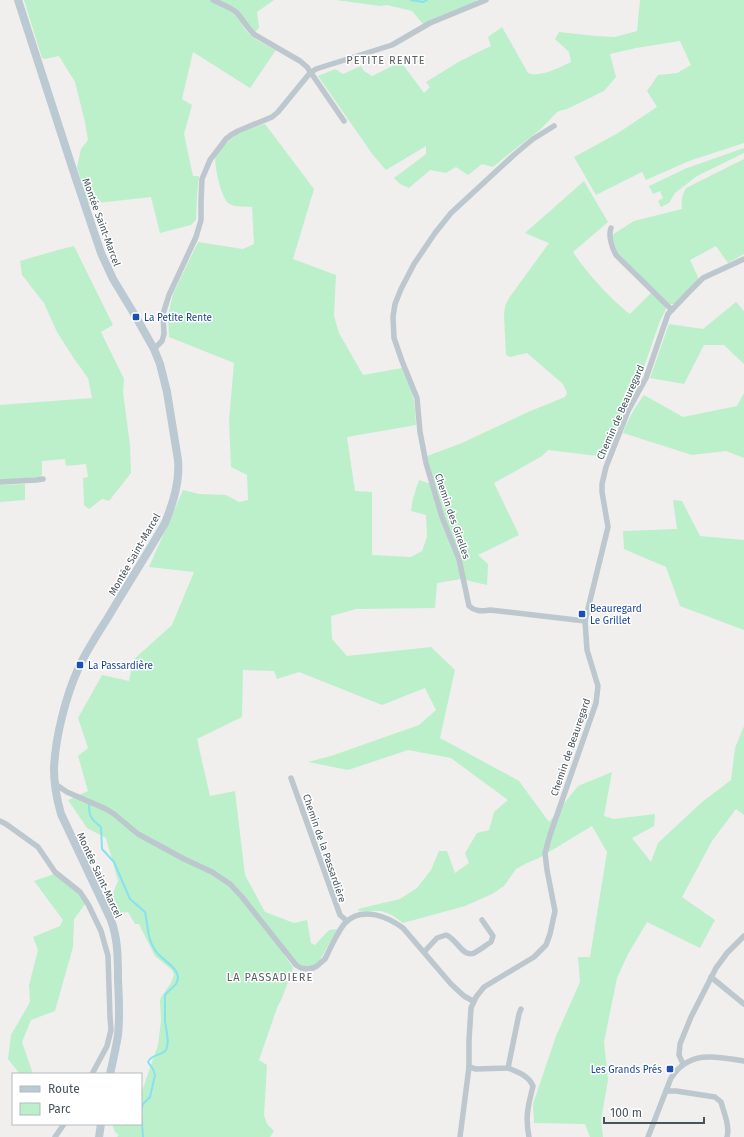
<svg xmlns="http://www.w3.org/2000/svg" width="744" height="1137" font-family="'Fira Sans',sans-serif">
<style>
.green{fill:#bbf0cb}
.lines{fill:none;stroke-linecap:round;stroke-linejoin:round}
.stream{stroke:#87e2ee;stroke-width:2}
.street{stroke:#bcc7ce;stroke-width:5.5}
.secondary{stroke:#bbc9d3;stroke-width:8}
.transit-dot{fill:#1a4fb4;stroke:#fff;stroke-width:1.5}
.labels{text-anchor:middle;stroke-width:3;stroke-linejoin:round;paint-order:stroke}
.street-label{font-size:10px;fill:#46545c;stroke:#fff}
.transit-label{font-size:10px;fill:#164399;stroke:#fff;text-anchor:start}
.neighbourhood-label{font-size:11px;letter-spacing:1px;fill:#5b5f63;stroke:#fff}
</style>
<rect width="100%" height="100%" fill="#f1eeee"/>
<g class="green">
<path d="M24,0H209C220,5 233,11 240,21C243,25 244,29 247,32C255,40 266,45 276,50L250,88L193,52L182,99L192,105L184,134L193,176H199L197,196L196,220L191,225L160,233L151,197L88,204L77,167L81,149L88,140L85,122L75,82L59,56L45,59L42,58Z"/>
<path d="M219,0H274L257,12L259,28L255,32Z"/>
<path d="M336,0H476L477,2L440,16L423,24L412,11L387,5L380,6Z"/>
<path d="M640,0H744V143L689,161L646,180L642,172L596,195L574,157L618,133L657,107L647,91L658,75L677,73L691,65L680,41L636,48L610,54L616,77L604,91L567,109L559,111L555,114L541,129L510,153L493,167L482,164L468,175L456,167L446,173L430,170L409,188L400,184L394,178L426,154V146L386,170L373,155L318,76L335,69L343,74L361,66L364,71L372,76L401,62L424,93L430,87L426,82L460,61L491,46L488,37L502,27L528,73C540,78 560,67 571,62L569,52L555,39L559,32L595,36L615,37L637,31Z"/>
<path d="M265,124L314,189L293,259L336,275L334,316L339,333L363,375L402,368C413,390 415,401 416,425L347,437L355,491L372,492V555L411,557L422,551L427,537L426,515L411,511L413,498L419,480L434,485L427,456L462,443L528,412L565,397L567,393L563,384L527,353L510,357L506,355L504,316L505,306L509,298L549,243L525,233L584,181L608,222L573,252C587,273 610,299 630,314L652,292L664,305L666,308L665,311L660,321L639,381L618,423L604,458L598,456L548,450L542,456L494,483L519,535L478,555L488,564L487,585L461,579L437,583L435,608L356,609L331,616L332,639L347,656L431,647L455,670L440,738L519,781L549,822L578,786L612,772L604,816L614,819L655,814L654,826L632,838L651,862L658,843L702,802L731,780L735,748L744,726V815L736,809L712,841L682,897L715,920L700,948L647,922L628,954L617,978L604,1042L608,1080L601,1120L603,1137H590L585,1124L534,1123L533,1104L556,1036L580,982L578,957H590L607,852L592,826L539,858L527,863L516,869L504,886L492,894L465,906L403,923L392,915L381,911H359L358,909L400,899L417,888L431,870L439,851H447L455,873L469,863L465,853L477,833L489,830L494,812L508,800L451,758L408,750L348,770L308,762L331,756L419,725L436,710L425,688L382,705L299,672L277,679L274,671L243,670L242,717L197,739L210,796L235,791L245,875L265,912L294,923L307,920L311,943L315,945L329,930L337,929L319,962L313,967L304,966L296,963L288,953L284,955L292,966L293,969L282,998L277,1008L259,1060L267,1065L264,1115L267,1124L274,1131L270,1137H117L119,1135L115,1132L112,1124H141V1094L158,1045L161,1021L160,1001L161,997L171,983L174,975L172,970L155,956L139,924H135L128,912L115,914L108,905L118,881L106,838L87,828L68,800L88,791L78,756L88,748L78,718L102,675L129,681L133,660L172,625L194,572L149,567L183,490L199,494L226,495L239,502L248,500L247,475L231,467L229,421L234,363L169,337L168,316L173,294L198,242L243,249L254,244L252,207C244,206 234,208 228,203C221,197 213,163 216,155C217,153 220,150 222,148C233,134 248,129 265,124Z"/>
<path d="M744,148V153L697,176L675,193L669,203L661,207L658,201L663,198L660,191L653,194L649,186L687,168Z"/>
<path d="M744,159V254L728,263L716,246L690,260L699,279L674,304H670L617,252L612,235L634,221L682,209C681,201 682,195 686,188Z"/>
<path d="M74,246L113,325L101,332L124,379L123,392L130,445L131,473L109,501L102,499L89,509L84,505L83,478L88,477L86,464L66,466L65,459L42,461V474L40,477L0,480V405L92,398L88,378L73,357L57,332L44,303L22,275L20,261L58,250Z"/>
<path d="M736,302L744,311V364L724,345H704L684,384L650,378L669,324L703,329Z"/>
<path d="M744,393V458L726,451L692,455L623,433C628,419 635,407 644,395L683,417L737,406Z"/>
<path d="M25,484V500L0,502V485Z"/>
<path d="M673,500L682,501L700,536L744,540V630L680,606L666,567L624,549L623,531L677,529Z"/>
<path d="M54,874L77,893L86,903L74,919L73,947L55,1011L31,1020L22,1042L33,1074H20L8,1059L11,1035L30,1002L29,985L38,950L33,937L60,926L63,920L34,881Z"/>
</g>
<g class="lines">
<g class="stream">
<path d="M411,0L423,2L427,0"/>
<path d="M89,804C89,817 91,819 101,827L102,849L114,862L130,899L145,912C148,925 147,938 155,950C160,960 185,969 176,984C173,988 168,991 165,995C165,1004 165,1013 165,1021C166,1030 170,1042 166,1050C162,1056 151,1054 148,1062L153,1069L155,1075L150,1097L143,1104L141,1111L143,1137"/>
</g>
<g class="street">
<path d="M213,0C221,4 230,7 236,12C243,19 247,28 255,35L300,61L307,67L344,121"/>
<path d="M554,126L533,139L515,154L451,213L435,233L414,264L401,289L395,304L393,317L394,338L402,361L417,398L420,432L426,463L442,517L459,559L469,606C476,612 481,611 490,610L585,621"/>
<path d="M611,228C608,235 612,248 616,255L672,310"/>
<path d="M154,349L162,341L164,334L163,314L169,295L196,237L201,220V201L202,179L210,160L226,139L231,135L238,131L272,117L278,112L305,79L310,73L316,69L392,45L430,23L486,0"/>
<path d="M0,482L36,480L43,479"/>
<path d="M291,778L340,915L347,921"/>
<path d="M55,784L67,792L106,809L114,814L138,834L184,859L212,872L230,884L242,897L296,965L301,968L307,969L313,968L317,966L325,959C330,949 338,930 346,922C363,906 388,917 403,928L451,984L464,996L473,1001"/>
<path d="M0,821L6,824L38,847L55,872L80,892L88,904L101,931L108,956L110,1017L111,1030L107,1046L92,1074"/>
<path d="M424,952L437,938L446,935C457,939 463,958 474,953C480,950 486,945 491,942L493,936L482,920"/>
<path d="M711,977L744,1004"/>
<path d="M683,1064L679,1055L680,1044L691,1017L716,968L727,953L744,936"/>
<path d="M469,1067L476,1069L508,1068L519,1014L521,1009"/>
<path d="M508,1068C518,1072 529,1076 533,1086C528,1106 525,1117 529,1137"/>
<path d="M666,1091H676L715,1097L721,1102C724,1113 730,1126 727,1137"/>
<path d="M55,1137L64,1124"/>
<path d="M460,1137L469,1067V1040L471,1008L476,997L484,987L534,957L546,945L550,934L555,911L547,870L545,853L550,835L596,703L598,686L587,650L585,621L608,527L602,492V484L606,467L628,411L646,378L668,314L688,293L703,278L744,259"/>
<path d="M648,1137L671,1078C689,1050 716,1056 744,1061"/>
</g>
<g class="secondary">
<path d="M18,0L75,176L101,253L113,279L136,317L154,349L160,364L167,392L178,460C180,482 173,503 165,523C146,556 126,587 107,619C97,635 87,650 79,667C66,695 55,738 54,769C54,785 57,800 61,814L111,920C118,939 118,959 118,980C119,998 120,1017 118,1035C116,1048 113,1061 110,1074"/>
<path d="M99,1137L101,1124"/>
</g>
</g>
<g class="transit-dot">
<rect x="132" y="313" width="8" height="8" rx="2"/>
<rect x="578" y="610" width="8" height="8" rx="2"/>
<rect x="76" y="661" width="8" height="8" rx="2"/>
<rect x="666" y="1065" width="8" height="8" rx="2"/>
</g>
<g class="labels">
<g class="street-label">
<text transform="translate(102 222) rotate(70)" y="4">Montée Saint-Marcel</text>
<text transform="translate(620 412) rotate(-66)" y="4">Chemin de Beauregard</text>
<text transform="translate(453 516) rotate(71)" y="4">Chemin des Girelles</text>
<text transform="translate(134 554) rotate(-60)" y="4">Montée Saint-Marcel</text>
<text transform="translate(570 747) rotate(-71)" y="4">Chemin de Beauregard</text>
<text transform="translate(325 848) rotate(71)" y="4">Chemin de la Passardière</text>
<text transform="translate(100 875) rotate(65)" y="4">Montée Saint-Marcel</text>
</g>
<g class="transit-label">
<text x="144" y="321">La Petite Rente</text>
<text x="590" y="612">Beauregard<tspan x="590" dy="12">Le Grillet</tspan></text>
<text x="88" y="669">La Passardière</text>
<text x="662" y="1073" text-anchor="end">Les Grands Prés</text>
</g>
<g class="neighbourhood-label">
<text x="386" y="64">PETITE RENTE</text>
<text x="270" y="981">LA PASSADIERE</text>
</g>
</g>
<rect x="12" y="1073" width="130" height="52" fill="#ffffff" stroke="#b5bbbe"/>
<rect x="20" y="1086" width="20" height="6" fill="#bbc9d3" stroke="#b5bbbe"/>
<text x="48" y="1093" font-size="12" fill="#46545c">Route</text>
<rect x="20" y="1103" width="20" height="12" fill="#bbf0cb" stroke="#b5bbbe"/>
<text x="48" y="1113" font-size="12" fill="#46545c">Parc</text>
<path d="M604 1117v6h100v-6" fill="none" stroke="#46545c" stroke-width="2"/>
<text x="610" y="1117" font-size="12" fill="#46545c" stroke="#ffffff" stroke-width="3" paint-order="stroke">100 m</text>
</svg>
